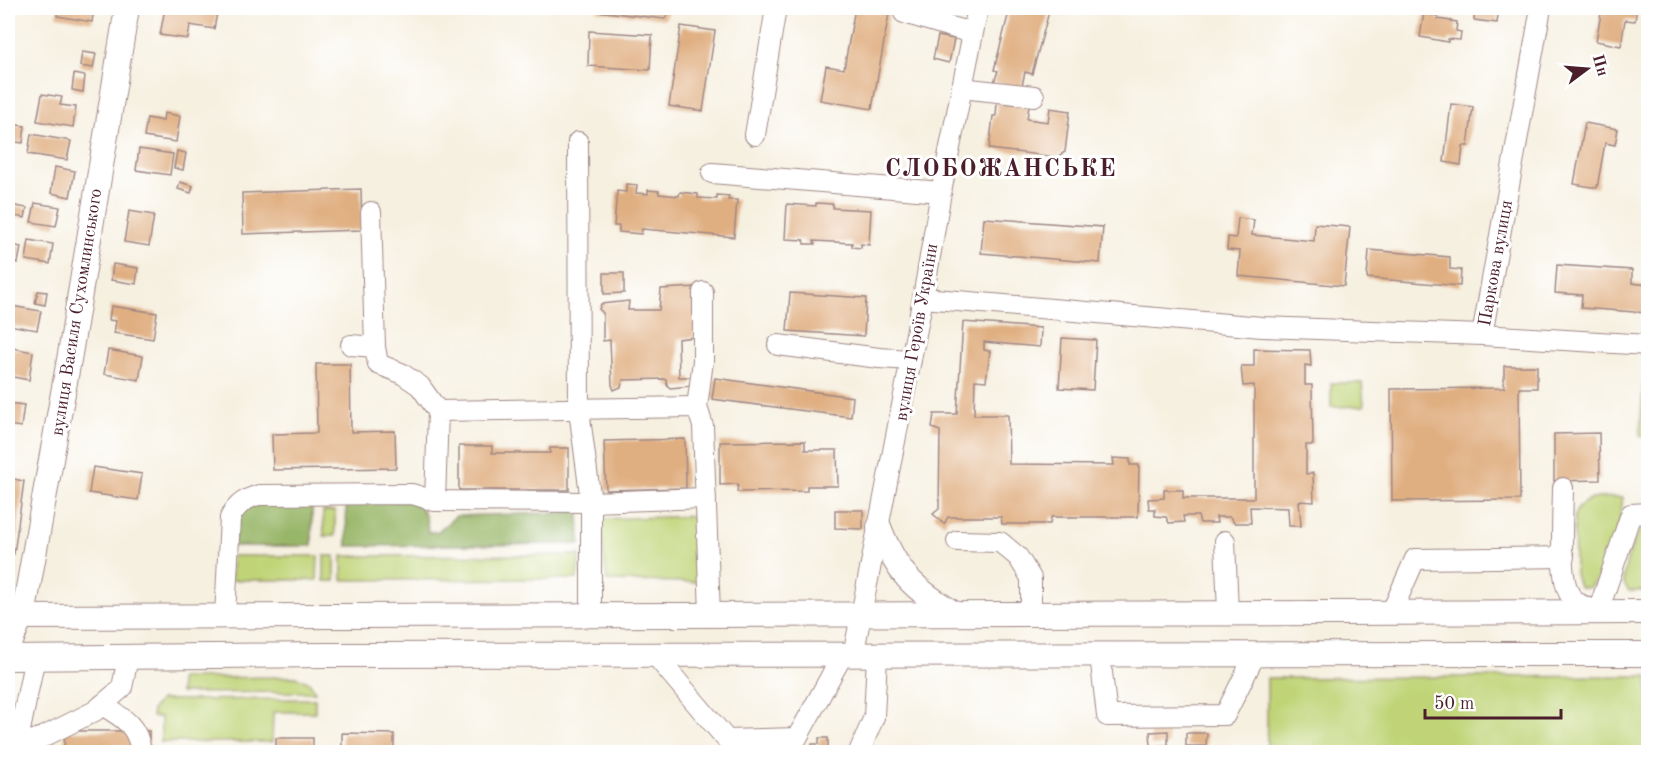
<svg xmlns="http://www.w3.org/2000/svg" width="1656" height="760" font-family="'Old Standard TT',serif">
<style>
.green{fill:#c0d477;stroke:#857a51;stroke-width:1.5}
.forest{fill:#98b668;stroke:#716a4a;stroke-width:1.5}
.building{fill:#e0af81}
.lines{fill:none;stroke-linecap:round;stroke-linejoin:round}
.minor-casing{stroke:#a08886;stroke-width:22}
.major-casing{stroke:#a08886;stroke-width:26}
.minor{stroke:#fff;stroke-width:20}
.major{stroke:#fff;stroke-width:24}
.labels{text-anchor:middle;stroke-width:6;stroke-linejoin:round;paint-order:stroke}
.street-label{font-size:18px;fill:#4a1f2b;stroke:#fff}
.district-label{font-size:24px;font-weight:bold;letter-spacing:1.5px;fill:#4a1f2b;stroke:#fff}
</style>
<rect width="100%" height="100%" fill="#fff"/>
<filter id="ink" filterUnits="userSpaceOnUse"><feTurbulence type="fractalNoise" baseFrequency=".0167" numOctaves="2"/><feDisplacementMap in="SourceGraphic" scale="12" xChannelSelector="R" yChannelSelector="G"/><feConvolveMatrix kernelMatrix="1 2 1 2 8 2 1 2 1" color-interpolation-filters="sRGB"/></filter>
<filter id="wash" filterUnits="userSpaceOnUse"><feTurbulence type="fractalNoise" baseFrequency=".008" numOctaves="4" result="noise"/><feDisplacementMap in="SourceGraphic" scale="24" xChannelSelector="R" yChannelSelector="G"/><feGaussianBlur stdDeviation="1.35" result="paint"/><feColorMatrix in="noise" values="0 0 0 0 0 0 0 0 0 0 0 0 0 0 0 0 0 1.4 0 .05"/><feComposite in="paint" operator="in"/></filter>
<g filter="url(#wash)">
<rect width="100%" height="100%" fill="#f6f0e0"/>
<g class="green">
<path d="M1331,383H1362L1364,406L1331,407Z"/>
<path d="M1643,384H1648V437L1640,436Z"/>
<path d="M1623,497C1620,524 1610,571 1588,588L1579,587L1575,574L1574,518C1579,494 1603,498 1623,497Z"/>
<path d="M323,511H335V536H324Z"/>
<path d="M700,516L702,582L607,581L599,519Z"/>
<path d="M1648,520V591H1629C1627,588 1625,587 1624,583C1622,569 1637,528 1648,520Z"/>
<path d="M580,555L577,579L342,580V556Z"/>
<path d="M232,556H318L317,580H232Z"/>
<rect x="324" y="556" width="11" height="25"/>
<path d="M1648,676V752H1267V678Z"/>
<path d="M297,677L310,683L315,692L180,693V678Z"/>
<path d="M315,699V712H273L272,742H161V717H152V710L160,700Z"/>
</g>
<g class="forest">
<path d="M346,501H409C425,508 427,516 428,532H437L456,516L579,512L580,544L347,546Z"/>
<path d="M312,502V546H233L240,512L258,503Z"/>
</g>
<g id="blocks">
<g class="building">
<path d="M58,8H94L92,22L57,16Z"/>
<path d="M165,8H218L214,29L190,25L188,39L160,35Z"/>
<path d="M598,8H670L665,19L597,11Z"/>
<path d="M855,8H890L872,109L820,100L826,66L844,69Z"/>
<path d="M937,8H951L949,19L935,15Z"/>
<path d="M1010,8H1050L1032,74L1025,72L1021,90L994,82L998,71L994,70Z"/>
<path d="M1475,8H1499L1497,23L1474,20Z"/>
<path d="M1602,8H1637L1635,21L1625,20L1621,46L1596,41Z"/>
<path d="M1424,13L1438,16V19L1457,22L1456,31L1461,32L1460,40L1448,39V42L1420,37Z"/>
<path d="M681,26L715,31L703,111L669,106Z"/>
<path d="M589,31L652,35L650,70L588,66Z"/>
<path d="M938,36L954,39L949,63L933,59Z"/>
<path d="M82,52L96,54L93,68L80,66Z"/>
<path d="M74,74L85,76L83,92L72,90Z"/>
<path d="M42,94L62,97L60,105L76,107L73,127L37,121Z"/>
<path d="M997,102L1029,106L1027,119L1048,122L1050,108L1070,111L1065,152L1057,157L989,149L993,116H996Z"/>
<path d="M1451,104L1473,107L1468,146H1463L1461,165L1444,162Z"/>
<path d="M164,113L180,116L176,142L144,137L147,118L163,121Z"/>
<path d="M1585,123L1618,129L1615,145L1605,143L1597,188L1574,184Z"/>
<path d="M8,124L25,126L23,143L8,141Z"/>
<path d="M31,134L71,141L67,160L28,154Z"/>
<path d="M139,149L173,154L170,175L136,170Z"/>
<path d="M177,151L186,153L183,170L174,168Z"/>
<path d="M55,167L75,171L70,197L51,193Z"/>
<path d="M180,182L193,186L191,193L178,189Z"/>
<path d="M626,184L637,185L636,193L648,194V190L659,191V194L679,196L680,192L698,194V198L717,199V195L729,196L728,200H737L734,237L642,229L641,234L619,232V226H614L617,191L626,192Z"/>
<path d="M361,189L362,230L243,234L242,193Z"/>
<path d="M35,203L60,207L56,226L31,222Z"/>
<path d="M816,203L833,204V208L871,210L869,245L861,244V248L852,247V243L814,241L815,244H804V240L785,239L787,204L816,206Z"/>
<path d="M10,205L27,208L25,218L8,215Z"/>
<path d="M129,211L154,215L149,246L124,242Z"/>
<path d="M984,218L1103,227L1100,263L981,253Z"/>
<path d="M1238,218L1254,220L1252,235L1314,241L1315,224L1350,227L1344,286L1238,276L1240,251L1227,250L1228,237L1236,238Z"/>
<path d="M29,240L53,244L50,264L26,260Z"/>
<path d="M8,244L21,247L18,263L8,261Z"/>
<path d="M1369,250L1450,257V269L1461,270L1460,286L1367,278Z"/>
<path d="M113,264L138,268L136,284L111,280Z"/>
<path d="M1557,265L1632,270V283L1648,285V313L1581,308L1582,295L1555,293Z"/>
<path d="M604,273H624V293L604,294Z"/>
<path d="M698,287L694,337L678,339L679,377H690L693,382L690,386L670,388L667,385L666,379L623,380L621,387L614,390L612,385L610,340L603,341V313L599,309L601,304L629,301L628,310H659L661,289Z"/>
<path d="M38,291L47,292L45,305L35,303Z"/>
<path d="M790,293L866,298L864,336L787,331Z"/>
<path d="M11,306L41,311L37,330L8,325Z"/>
<path d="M111,306L157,313L153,339L114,333L116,321L109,320Z"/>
<path d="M963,322L1041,328L1040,347L984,342V350L990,351L986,381L975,380L974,415H1008L1009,464L1114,465L1113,458L1130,459V465H1139L1138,517H1051L1050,524H1002L1001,517H948L944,524L933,514L939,509L940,431L932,428L934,414H957Z"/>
<path d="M1062,338L1096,340L1093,390L1059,388Z"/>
<path d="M8,347L33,352L29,380L8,376Z"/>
<path d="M1254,349L1310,350L1311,366L1305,365V385H1312L1313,445H1306V474L1313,473L1314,502L1299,501L1301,526H1289L1288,508L1250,507L1251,523H1234L1230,517H1216L1217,523H1200L1198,516H1183L1184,522L1169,523L1166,517L1155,516V509H1149L1148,499L1164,498V490H1183V498H1254V385L1243,386L1241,366H1254Z"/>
<path d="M108,350L143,356L139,380L104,374Z"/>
<path d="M316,364H350L351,432L395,431L396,468L273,470L272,434L317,433Z"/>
<path d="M1504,366H1537V388H1519L1520,500L1392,501L1391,389L1504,388Z"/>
<path d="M715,378L853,397L851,417L712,399Z"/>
<path d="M8,403L24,405L21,427L8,425Z"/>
<path d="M1599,433L1600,480L1554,481V434Z"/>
<path d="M685,439L686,488L606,490L604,441Z"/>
<path d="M805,441V450H837L838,486H807V491L737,492L738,484L720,485V442Z"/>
<path d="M459,446H492V453H550V448H569V490H459Z"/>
<path d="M93,467L142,474L138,500L89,493Z"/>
<path d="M8,478L24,481L14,554L8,553Z"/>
<path d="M835,510H863V529L835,528Z"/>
<path d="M65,731H149V751L96,752V751L64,750Z"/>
<path d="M1168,731V745L1151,746L1150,732Z"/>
<path d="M342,733L394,734V752H342Z"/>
<path d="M1186,733H1207L1206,746H1186Z"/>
<rect x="276" y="738" width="37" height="14"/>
<path d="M819,738H828V752H812V744H819Z"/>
<rect x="750" y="740" width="37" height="12"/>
</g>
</g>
</g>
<g filter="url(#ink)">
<use href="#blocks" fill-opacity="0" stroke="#a08886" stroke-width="1.5"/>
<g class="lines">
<defs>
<g id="minor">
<path d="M904,13L961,30H972"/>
<path d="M961,88L1034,96"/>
<path d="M755,135L776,8"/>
<path d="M578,142L579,410L591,502V614"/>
<path d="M712,173L941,192"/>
<path d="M371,212L375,347L378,364L401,373L420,386L438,411"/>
<path d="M703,292V361L697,407L703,426L710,614"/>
<path d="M923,298L1262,327L1482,335L1648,345"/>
<path d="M1482,335L1541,8"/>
<path d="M351,345L375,347"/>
<path d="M778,345L879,358L911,360"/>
<path d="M1563,488C1563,514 1558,575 1570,595C1576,605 1588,608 1598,612L1631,514L1648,513"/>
<path d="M435,501L438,411L697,407"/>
<path d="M957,541L1000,542L1018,557L1031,578V613"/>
<path d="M1225,541L1228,612"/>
<path d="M1392,611L1415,559L1564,557"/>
<path d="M225,616L230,518C237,504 245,499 259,495L412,494L435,501L591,502L706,498"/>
<path d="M8,655L23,616"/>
<path d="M1100,655L1107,716L1225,715L1255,655"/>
<path d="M656,656L727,740L797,738L842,656"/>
<path d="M853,656L923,298L941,192L978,8"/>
<path d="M35,657L17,745L43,737L95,711L122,688L128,657"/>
<path d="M102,705C124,718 138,726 141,752"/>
<path d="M859,752L874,717L877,656"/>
</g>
<g id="major">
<path d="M879,527C897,573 912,588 955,614"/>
<path d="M23,616L70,354L127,8"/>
<path d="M8,617L1648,612"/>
<path d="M8,658L326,655L1648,654"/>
</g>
</defs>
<use href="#minor" class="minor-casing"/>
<use href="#major" class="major-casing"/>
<use href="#minor" class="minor"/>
<use href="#major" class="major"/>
</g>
</g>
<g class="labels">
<g class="street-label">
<text transform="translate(1495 263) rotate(-80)" y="6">Паркова вулиця</text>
<text transform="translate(76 312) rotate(-81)" y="6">вулиця Василя Сухомлинського</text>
<text transform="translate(916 332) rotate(-80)" y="6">вулиця Героїв України</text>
</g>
<g class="district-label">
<text x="1001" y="176">СЛОБОЖАНСЬКЕ</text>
</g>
</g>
<rect width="1656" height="760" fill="none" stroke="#fff" stroke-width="30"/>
<g transform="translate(1587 69) rotate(74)" stroke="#ffffff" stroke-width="4.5" paint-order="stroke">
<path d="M0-4.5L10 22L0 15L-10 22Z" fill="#4a1f2b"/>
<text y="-9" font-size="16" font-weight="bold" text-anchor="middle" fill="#4a1f2b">Пн</text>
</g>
<path d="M1425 709v9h136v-9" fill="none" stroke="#4a1f2b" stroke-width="3"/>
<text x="1434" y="709" font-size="18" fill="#4a1f2b" stroke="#ffffff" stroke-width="4.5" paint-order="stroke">50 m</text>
</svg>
